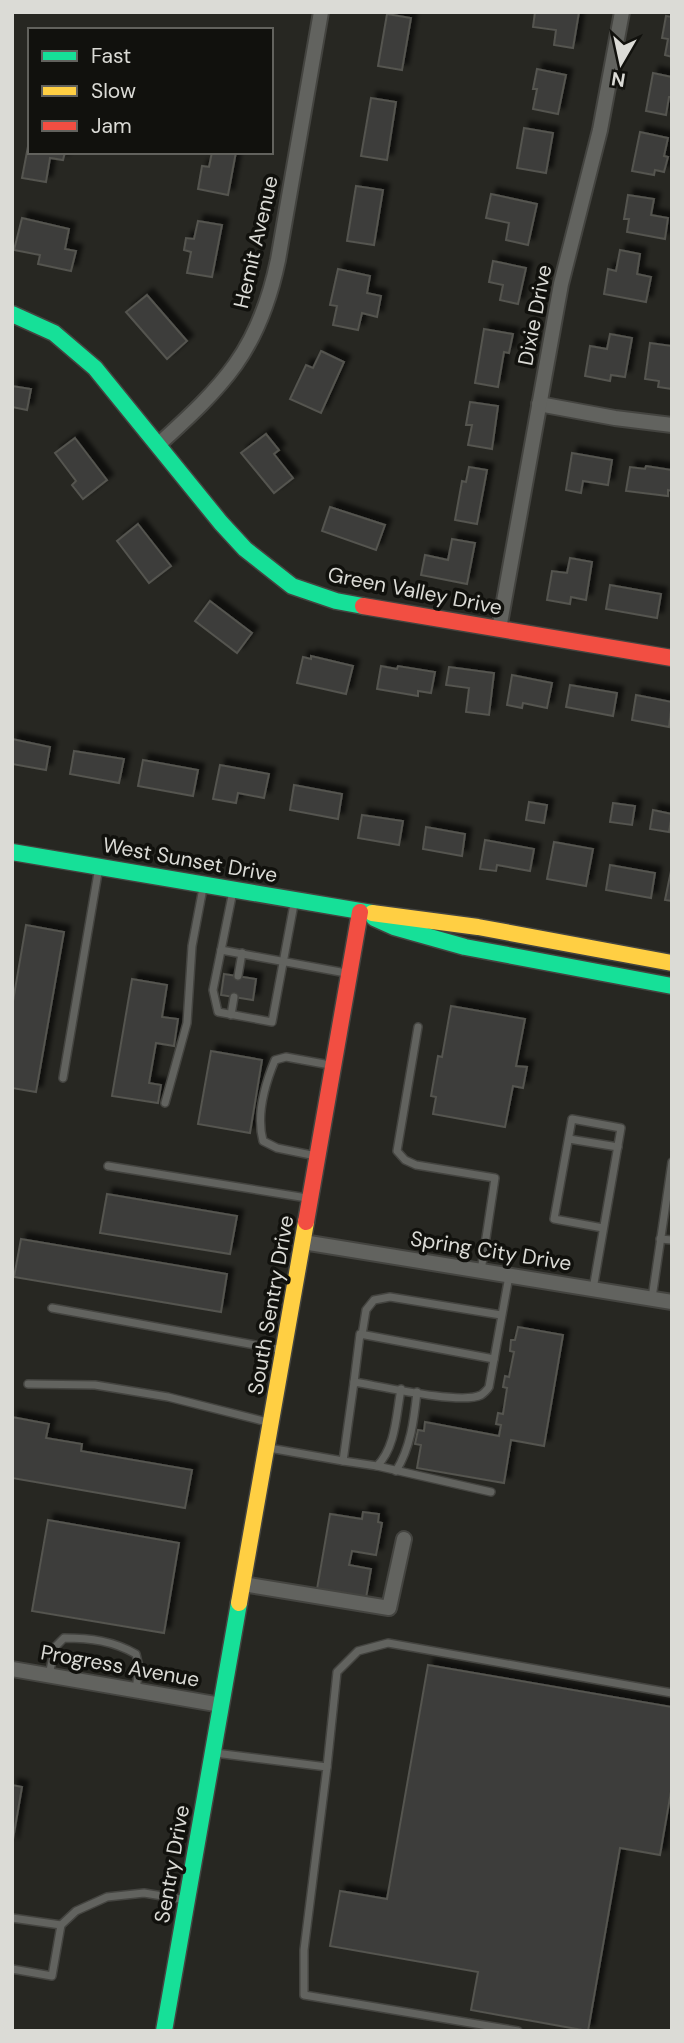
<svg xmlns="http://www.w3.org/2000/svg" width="684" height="2043" font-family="'DM Sans',sans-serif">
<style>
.building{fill:#3e3e3a;stroke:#545450;stroke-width:2;filter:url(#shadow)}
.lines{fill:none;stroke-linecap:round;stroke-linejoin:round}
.lane-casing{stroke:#444440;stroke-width:10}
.street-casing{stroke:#444440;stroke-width:18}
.fast-casing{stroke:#444440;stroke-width:19}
.slow-casing{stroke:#444440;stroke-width:19}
.jam-casing{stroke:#444440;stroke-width:19}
.lane{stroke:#62635f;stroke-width:7}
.street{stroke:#62635f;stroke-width:14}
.fast{stroke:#16e098;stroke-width:16}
.slow{stroke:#ffcf43;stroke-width:16}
.jam{stroke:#f24e42;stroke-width:16}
.labels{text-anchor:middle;stroke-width:7;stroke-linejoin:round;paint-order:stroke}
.street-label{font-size:21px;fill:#dbdbd6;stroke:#11110d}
</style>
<defs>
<filter id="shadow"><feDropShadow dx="6" dy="-6" stdDeviation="2" flood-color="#0009"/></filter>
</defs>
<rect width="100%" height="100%" fill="#272722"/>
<g class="building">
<path d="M535,12H579L573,48L554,45L556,30L533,27Z"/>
<path d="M387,14L411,18L402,70L378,66Z"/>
<path d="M666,16L672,17V57L665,55L668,39L662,38Z"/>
<path d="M537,69L566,75L558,114L533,109L537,89H533Z"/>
<path d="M653,73L672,77V97H669L666,115L646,111Z"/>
<path d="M371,98L396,102L387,160L361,156Z"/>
<path d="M524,128L553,133L546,173L517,168Z"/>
<path d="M640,132L668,138L664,156L668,157L664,172L655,170L654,175L632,171Z"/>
<path d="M30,136V152H65L63,160L50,158L46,182L22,178Z"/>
<path d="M212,152H236L228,195L198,189L202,166L209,167Z"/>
<path d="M356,186L383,190L374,245L347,241Z"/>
<path d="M491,194L537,204L528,245L506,240L509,223L486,218Z"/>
<path d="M628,195L654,199L651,215L668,218L665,239L627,232L629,219H624Z"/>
<path d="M22,218L69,229L65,249L76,251L71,271L38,264L40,255L14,250Z"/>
<path d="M198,221L222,225L212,277L187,273L191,252L184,250L186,238L194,239Z"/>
<path d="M620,250L640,254L637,274L651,277L646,302L604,294L608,269L616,271Z"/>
<path d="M493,261L526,268L518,304L500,300L503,285L489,282Z"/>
<path d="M338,269L370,276L367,293L381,296L377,317L362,313L358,330L333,325L337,306L330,305Z"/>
<path d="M147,295L187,341L167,359L126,312Z"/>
<path d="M484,329L513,334L509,353L504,352L498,387L475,383Z"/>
<path d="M610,334L632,338L625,377L611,375L610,381L585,376L590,346L607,349Z"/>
<path d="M650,343L672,346V389L658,387L659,381L645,379Z"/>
<path d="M321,351L344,362L321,413L290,399L306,365L313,368Z"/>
<path d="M12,386L31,389L27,410L12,407Z"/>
<path d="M470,402L498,406L492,449L468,445L472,425H466Z"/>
<path d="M266,434L279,450L274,454L293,478L274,493L241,453Z"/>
<path d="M75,438L107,480L83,499L72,485L76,481L55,453Z"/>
<path d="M572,453L612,460L608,485L583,481L581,493L566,490Z"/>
<path d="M646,466L672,470V491L668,490V496L626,491L630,467L645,469Z"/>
<path d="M469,467L487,470L477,524L455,520L462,481L466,482Z"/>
<path d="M330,507L385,525L376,550L322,531Z"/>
<path d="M138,524L171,566L149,583L117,541Z"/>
<path d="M452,539L475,543L467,584L421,575L425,555L448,560Z"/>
<path d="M570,558L592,562L586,600L571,597L570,604L547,600L552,571L567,573Z"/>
<path d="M610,585L661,594L657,618L606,609Z"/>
<path d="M210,601L252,633L237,653L195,621Z"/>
<path d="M311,656L353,666L346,694L297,683L303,657L311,659Z"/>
<path d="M381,666L397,669L398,666L435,672L431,693L418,691V696L377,689Z"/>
<path d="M449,667L494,673L489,715L466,712L469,688L446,685Z"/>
<path d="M512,675L552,683L547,708L523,703L522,708L507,705Z"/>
<path d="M570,685L617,693L613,716L566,707Z"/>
<path d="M636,695L672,702L669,727L632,720Z"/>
<path d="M12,739L50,747L46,770L12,764Z"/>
<path d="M74,751L124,759L119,783L70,774Z"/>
<path d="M143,760L198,770L193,796L138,786Z"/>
<path d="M220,765L269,774L264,798L238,793L236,803L213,799Z"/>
<path d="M294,785L342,794L338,819L290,810Z"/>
<path d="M529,802L547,805L544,823L526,820Z"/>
<path d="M613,803L635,806L632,825L610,822Z"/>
<path d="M653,810L672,814L669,832L650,829Z"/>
<path d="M362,815L403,821L399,845L358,838Z"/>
<path d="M426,827L465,834L462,856L423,849Z"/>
<path d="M485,840L534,849L530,871L497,865L496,871L480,869Z"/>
<path d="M554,842L593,849L586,886L547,879Z"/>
<path d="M610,865L655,873L651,898L606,890Z"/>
<path d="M671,871H672V901L665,900Z"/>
<path d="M26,925L64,932L36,1092L12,1088V1007Z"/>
<path d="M224,974L256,979L253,1000L221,995Z"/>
<path d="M132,979L167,985L162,1017L178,1019L174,1046L156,1043L149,1083L161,1085L158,1103L112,1096Z"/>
<path d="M451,1006L525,1019L516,1066L527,1067L523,1088L513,1086L505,1127L433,1114L436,1097L431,1096L438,1056L442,1057Z"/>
<path d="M211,1051L262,1060L250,1133L198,1124Z"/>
<path d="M107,1194L237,1216L230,1254L100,1233Z"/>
<path d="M21,1239L227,1274L221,1312L14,1277Z"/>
<path d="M518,1327L563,1335L544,1446L511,1440L504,1483L417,1468L421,1445L415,1444L418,1430L424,1431L425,1422L499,1436L501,1425L496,1424L498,1413L503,1414L507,1388L503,1387L505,1376L509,1377L514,1352L510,1351L511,1340H515Z"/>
<path d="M12,1417L49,1424L46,1438L82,1444L81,1451L192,1470L185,1508L12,1478Z"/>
<path d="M363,1512L379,1514L378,1522L382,1523L376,1555L352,1551L349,1565L371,1569L366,1598L317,1589L330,1514L362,1519Z"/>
<path d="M48,1520L179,1543L164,1633L32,1611Z"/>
<path d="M428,1665L672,1707V1786L660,1855L620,1848L588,2031L471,2010L478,1972L330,1946L340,1891L387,1899Z"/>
<path d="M12,1785L22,1787L12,1845Z"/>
</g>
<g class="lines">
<defs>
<g id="lane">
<path d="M233,891L213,990L218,1012L272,1022L294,904"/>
<path d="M221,950L346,973"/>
<path d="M238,976L242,953"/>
<path d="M231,1015L234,997"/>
<path d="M418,1027L397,1151L405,1160L416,1165L495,1178L481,1271"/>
<path d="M63,1078L99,867"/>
<path d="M165,1103L187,1023L192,946L203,888"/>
<path d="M569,1139L618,1147"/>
<path d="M316,1156L277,1148L263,1141C256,1115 265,1084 275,1060L286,1057L330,1065"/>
<path d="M108,1166L307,1198"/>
<path d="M660,1239L672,1240"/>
<path d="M593,1289L621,1128L572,1119L554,1219L603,1228"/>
<path d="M652,1298L672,1162"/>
<path d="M52,1308L283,1350"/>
<path d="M362,1335L366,1310L374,1300L390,1297L501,1315"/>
<path d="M354,1382L360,1334L494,1359"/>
<path d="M28,1384L95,1385L168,1397L271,1423"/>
<path d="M269,1448L343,1461L354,1382C379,1386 461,1405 481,1395C483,1394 488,1389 489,1387L509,1276"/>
<path d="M343,1461L377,1466C396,1447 396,1415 401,1389"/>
<path d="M377,1466L491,1492"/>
<path d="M396,1471C411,1447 414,1419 417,1392"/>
<path d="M49,1675L55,1647L64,1638C91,1638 113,1641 136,1654L139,1667L136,1690"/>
<path d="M215,1753L327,1767L304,1950V1995L518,2031"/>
<path d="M327,1767L337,1672L358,1651L388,1643L672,1693"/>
<path d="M12,1918L61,1925"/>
<path d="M12,1969L52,1976L61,1925L76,1911L107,1897L144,1893L187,1900"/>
</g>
<g id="street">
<path d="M539,404L615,418L672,425"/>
<path d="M158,445C224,385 259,351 278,260L321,12"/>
<path d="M499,629L561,284L600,130L622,12"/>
<path d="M303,1242L672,1302"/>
<path d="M243,1584L389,1608L404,1539"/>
<path d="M12,1669L221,1705"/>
</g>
<g id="fast">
<path d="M12,314L54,333L95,368L221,523L245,549L292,586L336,601L363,606"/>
<path d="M12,852L372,913"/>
<path d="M374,918L394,927L465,947L672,986"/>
<path d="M164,2031L239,1603"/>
</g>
<g id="slow">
<path d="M372,913L478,927L672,963"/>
<path d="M239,1603L306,1222"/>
</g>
<g id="jam">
<path d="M363,606L672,658"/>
<path d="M306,1222L360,912"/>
</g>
</defs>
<use href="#lane" class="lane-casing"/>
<use href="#street" class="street-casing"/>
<use href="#fast" class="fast-casing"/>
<use href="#slow" class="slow-casing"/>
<use href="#jam" class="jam-casing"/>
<use href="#lane" class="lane"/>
<use href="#street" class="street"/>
<use href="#fast" class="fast"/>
<use href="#slow" class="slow"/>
<use href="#jam" class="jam"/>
</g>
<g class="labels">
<g class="street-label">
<text transform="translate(256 242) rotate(-77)" y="7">Hemit Avenue</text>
<text transform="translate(535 315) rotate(-79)" y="7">Dixie Drive</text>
<text transform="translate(415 591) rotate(11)" y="7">Green Valley Drive</text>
<text transform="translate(190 860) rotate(10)" y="7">West Sunset Drive</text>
<text transform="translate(491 1251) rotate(9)" y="7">Spring City Drive</text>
<text transform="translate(271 1305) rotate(-80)" y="7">South Sentry Drive</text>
<text transform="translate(120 1666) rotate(10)" y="7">Progress Avenue</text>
<text transform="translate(172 1864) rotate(-80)" y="7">Sentry Drive</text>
</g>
</g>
<rect width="684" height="2043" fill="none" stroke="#dbdbd6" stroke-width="28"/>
<rect x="28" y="28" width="245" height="126" fill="#11110d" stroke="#62625d" stroke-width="2"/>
<rect x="42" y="51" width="35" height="10" fill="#16e098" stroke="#62625d" stroke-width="2"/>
<text x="91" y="63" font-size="21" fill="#dbdbd6">Fast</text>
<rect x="42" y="86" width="35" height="10" fill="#ffcf43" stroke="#62625d" stroke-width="2"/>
<text x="91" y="98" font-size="21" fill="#dbdbd6">Slow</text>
<rect x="42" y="121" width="35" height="10" fill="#f24e42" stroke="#62625d" stroke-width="2"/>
<text x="91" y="133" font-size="21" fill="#dbdbd6">Jam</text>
<g transform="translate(621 63) rotate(189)" stroke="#11110d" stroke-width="5" paint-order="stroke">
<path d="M0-5L12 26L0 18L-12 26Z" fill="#dbdbd6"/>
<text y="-10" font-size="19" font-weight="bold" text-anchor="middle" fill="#dbdbd6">N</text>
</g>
</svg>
